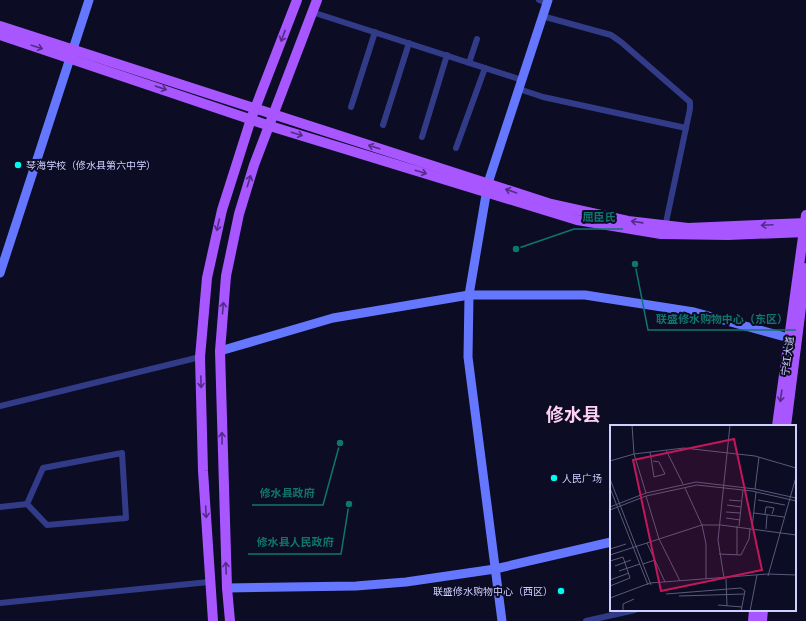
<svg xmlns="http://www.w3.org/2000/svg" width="806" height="621" font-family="Signika,'Noto Sans SC',sans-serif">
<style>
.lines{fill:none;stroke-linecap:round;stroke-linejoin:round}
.street{stroke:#323b87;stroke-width:6}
.secondary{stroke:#67f;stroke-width:9}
.primary{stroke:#a856ff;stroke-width:10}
.oneway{stroke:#522d87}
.poi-dot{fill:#00faef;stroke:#0c0c24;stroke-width:1.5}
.labels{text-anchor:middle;stroke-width:4;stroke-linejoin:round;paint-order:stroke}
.poi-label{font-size:10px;fill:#cfd0ff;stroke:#0c0c24;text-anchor:start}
.street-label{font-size:10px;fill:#cfd0ff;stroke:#0c0c24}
.town-label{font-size:18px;font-weight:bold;fill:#ffd1f5;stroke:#0c0c24}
.inset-road{fill:none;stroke:#5a5a7c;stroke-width:1}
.view{fill:#c2185b;fill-opacity:0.15;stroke:#c2185b;stroke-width:2}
.inset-edge{fill:none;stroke:#cfd0ff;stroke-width:2}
.leader{fill:none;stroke:#0f766e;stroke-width:1.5}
.callout-dot{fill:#0f766e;stroke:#0c0c24;stroke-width:1.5}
.callout-label{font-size:11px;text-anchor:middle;font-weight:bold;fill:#0f766e;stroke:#0c0c24;stroke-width:4;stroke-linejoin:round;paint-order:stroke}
</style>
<rect width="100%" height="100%" fill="#0c0c24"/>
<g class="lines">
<g class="street">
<path d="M539,0L547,3"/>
<path d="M312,12L522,80"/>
<path d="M542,16L611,35L621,42L690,102V109L665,227"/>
<path d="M469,63L477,39"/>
<path d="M519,89L543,97L686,128"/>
<path d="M351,107L375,32"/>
<path d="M383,125L409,43"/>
<path d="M422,137L447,55"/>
<path d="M456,148L485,68"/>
<path d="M0,406L200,357"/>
<path d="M122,453L126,518L47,525L27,504L43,468Z"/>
<path d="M0,507L27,504"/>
<path d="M0,603L209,582"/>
<path d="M586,621L635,610"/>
</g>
<g class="secondary">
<path d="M0,273L89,0"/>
<path d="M220,351L333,318L469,295H585L694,312L789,338"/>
<path d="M227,588L356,586L406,582L495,569L611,542"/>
<path d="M502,621L468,357L469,295L488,183L548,0"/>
</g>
<g class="primary">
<path d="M0,26L551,204L628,221L688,228L806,223"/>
<path d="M0,35L270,126L577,220L661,234L728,235L806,232"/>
<path d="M777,426L806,215"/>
<path d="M786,426L806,268"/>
<path d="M213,621L203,471L200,357L207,278L222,210L251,119L297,0"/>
<path d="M230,621L227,588L220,351L226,276L239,214L254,165L317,0"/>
<path d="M753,621L754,610"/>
<path d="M762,621L763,610"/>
</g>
</g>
<defs><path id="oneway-shaft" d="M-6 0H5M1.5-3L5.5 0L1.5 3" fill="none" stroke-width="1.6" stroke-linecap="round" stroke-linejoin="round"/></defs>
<g class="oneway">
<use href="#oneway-shaft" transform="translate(283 36) rotate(111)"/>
<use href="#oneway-shaft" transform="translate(37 47) rotate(18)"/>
<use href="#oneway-shaft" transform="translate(161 88) rotate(19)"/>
<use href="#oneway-shaft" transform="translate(297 134) rotate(17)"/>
<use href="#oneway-shaft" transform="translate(374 147) rotate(-162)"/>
<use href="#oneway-shaft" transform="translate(421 172) rotate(17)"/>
<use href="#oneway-shaft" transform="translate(249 181) rotate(-73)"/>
<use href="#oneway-shaft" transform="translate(511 191) rotate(-161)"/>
<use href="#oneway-shaft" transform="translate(637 222) rotate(-172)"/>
<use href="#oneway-shaft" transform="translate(218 225) rotate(103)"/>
<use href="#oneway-shaft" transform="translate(767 225) rotate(177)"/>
<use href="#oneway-shaft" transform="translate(223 308) rotate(-85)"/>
<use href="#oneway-shaft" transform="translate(201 382) rotate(88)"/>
<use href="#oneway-shaft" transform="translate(781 396) rotate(98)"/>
<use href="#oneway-shaft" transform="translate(222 438) rotate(-91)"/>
<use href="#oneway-shaft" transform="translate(206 512) rotate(87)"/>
<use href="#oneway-shaft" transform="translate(226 568) rotate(-92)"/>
</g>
<g class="poi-dot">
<circle cx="18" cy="165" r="4"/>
<circle cx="554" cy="478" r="4"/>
<circle cx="561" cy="591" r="4"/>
</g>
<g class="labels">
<g class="poi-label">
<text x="26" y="169">琴海学校（修水县第六中学）</text>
<text x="562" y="482">人民广场</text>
<text x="553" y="595" text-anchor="end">联盛修水购物中心（西区）</text>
</g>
<g class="street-label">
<text transform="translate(787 356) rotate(-82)" y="4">宁红大道</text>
</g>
<g class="town-label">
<text x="573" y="421">修水县</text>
</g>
</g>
<g transform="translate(610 425)">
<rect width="186" height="186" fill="#0c0c24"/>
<path class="inset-road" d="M22,0L24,29L36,68M56,25L73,59M40,27L44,52L55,49L49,37L43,36M0,36L24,29L74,23L145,31L186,43M0,54L41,160M0,63L38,160M75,63L92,100L96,119V154M145,64L149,32M36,71L49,114L70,156M119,75L131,76M148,75L175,80M117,80L131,82M0,82L36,68L86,57L145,64L186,73M0,85L36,71L87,60L142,66L186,76M116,87L130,88M144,88L174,92M155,89L156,82H159L164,83L162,89M116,93L130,95M129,101L133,65M142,103L146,67M156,104L157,90M37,118L55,157M0,124L16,119M109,129L131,130L139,114L140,104M0,130L92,100H111L186,110M127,130V101M0,136L13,132L20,153L0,161M33,139L45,135M5,141L21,135M9,146L30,139M158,151L186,52M114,153L108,115L120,0M116,154L117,181M0,155L19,148M56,169L131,163L135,166L131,186M69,171L134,169M0,173L40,158L158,149L186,150M108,180L132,182M13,186V179L24,174M140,186L147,150"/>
<path class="view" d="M124,14L152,145L51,166L23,35Z"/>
<rect width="186" height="186" class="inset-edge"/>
</g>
<path class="leader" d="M516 249L574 229H623M635 264L648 330H796M340 443L323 505H252M349 504L341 554H248"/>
<g class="callout-dot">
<circle cx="516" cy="249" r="4"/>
<circle cx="635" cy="264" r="4"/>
<circle cx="340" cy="443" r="4"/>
<circle cx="349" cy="504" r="4"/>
</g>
<g class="callout-label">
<text x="599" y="221">屈臣氏</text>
<text x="722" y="323">联盛修水购物中心（东区）</text>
<text x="287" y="497">修水县政府</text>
<text x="295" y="546">修水县人民政府</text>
</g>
</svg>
